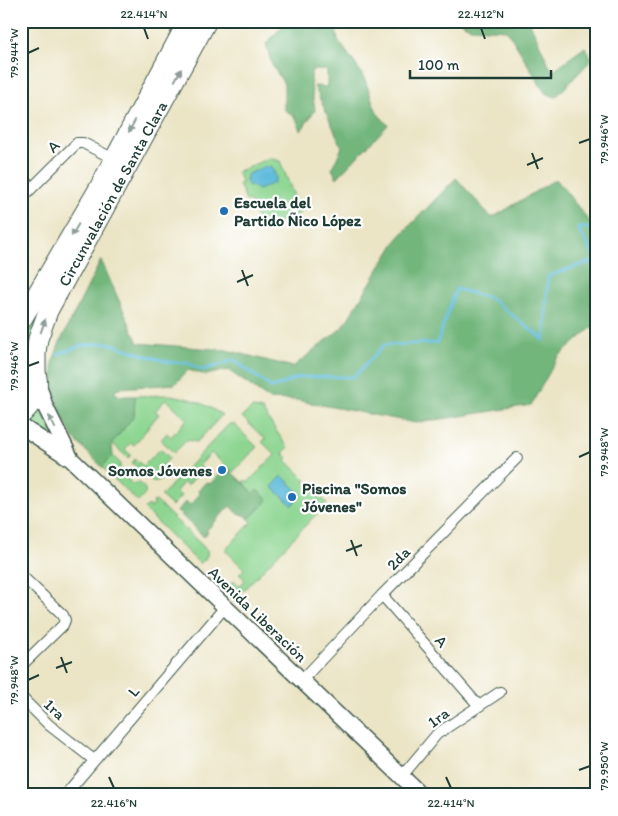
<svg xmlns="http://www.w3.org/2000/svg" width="618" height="816" font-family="Itim,sans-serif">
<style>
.green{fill:#8dd591;stroke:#568962}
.forest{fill:#72b67b;stroke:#487a58}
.water{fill:#5ebbdc;stroke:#3e7c88}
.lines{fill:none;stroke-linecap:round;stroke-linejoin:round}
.stream{stroke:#5ebbdc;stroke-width:3}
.street-casing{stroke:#3e564a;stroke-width:12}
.secondary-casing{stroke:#3e564a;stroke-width:18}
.highway-casing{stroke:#3e564a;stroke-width:21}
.street{stroke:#fff;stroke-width:10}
.secondary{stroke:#fff;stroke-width:15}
.highway{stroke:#fff;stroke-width:19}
.oneway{fill:#8f9e9a}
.ticks{fill:none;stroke:#1f3d34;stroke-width:2}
.poi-dot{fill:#1f6fb2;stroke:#fff;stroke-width:2}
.labels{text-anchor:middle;stroke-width:4.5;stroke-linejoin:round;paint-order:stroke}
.street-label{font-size:16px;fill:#1f3d34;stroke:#fff}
.poi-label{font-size:16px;font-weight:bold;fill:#1f3d34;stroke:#fff;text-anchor:start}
.neatline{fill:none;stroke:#1f3d34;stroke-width:2}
.ticks-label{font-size:12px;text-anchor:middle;fill:#1f3d34}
</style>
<rect width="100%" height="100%" fill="#fff"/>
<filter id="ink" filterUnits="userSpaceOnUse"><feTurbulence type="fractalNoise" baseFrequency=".02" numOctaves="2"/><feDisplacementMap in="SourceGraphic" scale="10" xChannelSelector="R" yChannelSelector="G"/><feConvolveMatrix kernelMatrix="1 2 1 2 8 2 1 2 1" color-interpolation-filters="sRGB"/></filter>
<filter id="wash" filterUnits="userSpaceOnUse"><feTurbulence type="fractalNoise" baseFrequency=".0096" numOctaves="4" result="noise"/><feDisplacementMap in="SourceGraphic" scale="20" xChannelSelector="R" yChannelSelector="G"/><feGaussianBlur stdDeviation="1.12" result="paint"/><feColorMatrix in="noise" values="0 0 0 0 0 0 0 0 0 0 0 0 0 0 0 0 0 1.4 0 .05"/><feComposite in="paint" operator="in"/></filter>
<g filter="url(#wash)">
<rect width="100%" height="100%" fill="#ebe5c6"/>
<g class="green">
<path d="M269,158L280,161L301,213L262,230L249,200L246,201L239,184L242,183L237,172Z"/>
<path d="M94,210L30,352L21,346V334L38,307Z"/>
<path d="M21,363L27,370L31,389L21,407Z"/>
<path d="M169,395C189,397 206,404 222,415L197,442L187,440L174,453L161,440L167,433L171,437L187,419L166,399L155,411L159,414C150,424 143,435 134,445L131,443L125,449L131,455L128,458L112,443L134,416L135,396Z"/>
<path d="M39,406L60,447L23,424Z"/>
<path d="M254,408L262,410L288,448L283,453L288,458L286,460L306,480L304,482L327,503L235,599L209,572L212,569L229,585L234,581L240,586L245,580L239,574L244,569L225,550L252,522L249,519L267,500L257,490L254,493L243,482L245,480L248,482L275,455L262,442L265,439L242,417L251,409Z"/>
<path d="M229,424H234L257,447L233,472L211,453L199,466L203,469L187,486L184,482L176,491L181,496L172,506L161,496Z"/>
<path d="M160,449L170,458L163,465L167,473C162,478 159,483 152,481L132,463L135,459L143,466Z"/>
<path d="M113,456L120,463V471L132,484L140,483C149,492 146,494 138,502L102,467Z"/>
<path d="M156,501L207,550C209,556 204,560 200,564L144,509L149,505L150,507H153L154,505L153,502Z"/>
</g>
<g class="forest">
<path d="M287,21H337L335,24L338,40L363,75L377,113L388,125L337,178L332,169L342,147L314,86L327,87V70H311V86L315,110L301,131L296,118L284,109V84L272,65L266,44Z"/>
<path d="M459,21H529L552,71L585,47L592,59L556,97L545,93L507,30L471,28Z"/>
<path d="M456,178L492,218L556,179L597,231V323L558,357L531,405L416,423L296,400L269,399L228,370L206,375L188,370L175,384L119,388L114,392L120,396H135L134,416L112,443L113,456L102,467L74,439L60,412L53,384V361L60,342L101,260L138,343L226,350L293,367L343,327L398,238Z"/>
<path d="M226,467L254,493L257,490L268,500L249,519L245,515L238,514L230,506L206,531L208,532L204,537L177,511L186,501L190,505L200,494L198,491L206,482L210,484Z"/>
</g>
<g class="water">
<path d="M266,166L272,168L276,177L274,183L258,190L251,185L249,186L246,180L248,174Z"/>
<path d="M282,476L302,495L292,505L272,487Z"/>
</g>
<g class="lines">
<path class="stream" d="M58,354L83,345L109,343L138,353L169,362L187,363L203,370L234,360L272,388L300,377H354L384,345L437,343L456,289L490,298L544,340L548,276L596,260L578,228H597"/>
</g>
</g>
<g filter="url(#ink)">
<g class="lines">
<defs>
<g id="street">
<path d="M21,199L77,143H83L114,159"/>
<path d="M21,575L63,615L65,620L63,625L21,666"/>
<path d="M382,595L479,706"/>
<path d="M302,680L382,595L517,458"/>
<path d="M21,697L49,725L94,760"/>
<path d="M402,776L437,734L500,692"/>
<path d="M65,795L225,607"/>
</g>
<g id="secondary">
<path d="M38,383L45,406L70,457"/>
<path d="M21,426L71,459L421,795"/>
</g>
<g id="highway">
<path d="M21,321L99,188L188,21"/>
<path d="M21,354C44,372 42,396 21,415"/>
<path id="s1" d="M36,373V352L38,339L48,311L207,21"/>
</g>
</defs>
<use href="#street" class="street-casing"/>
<use href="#secondary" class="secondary-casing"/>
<use href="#highway" class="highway-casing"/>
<use href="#street" class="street"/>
<use href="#secondary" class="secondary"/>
<use href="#highway" class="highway"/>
</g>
<defs><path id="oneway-solid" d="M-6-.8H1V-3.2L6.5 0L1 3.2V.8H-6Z" transform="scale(1.25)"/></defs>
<g class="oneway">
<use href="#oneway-solid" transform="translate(178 75) rotate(-61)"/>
<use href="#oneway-solid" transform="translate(132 126) rotate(118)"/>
<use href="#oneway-solid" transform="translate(75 230) rotate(120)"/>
<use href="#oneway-solid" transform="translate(43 326) rotate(-71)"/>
<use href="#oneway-solid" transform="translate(52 422) rotate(-117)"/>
</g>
</g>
<path class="ticks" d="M144,28L148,39M481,28L485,39M28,53L39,48M579,143L590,139M532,153L538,169M527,165L543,158M242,270L248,286M237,282L253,275M28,366L39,362M579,457L590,452M351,540L357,556M346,551L362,545M61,657L67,673M56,668L72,662M28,680L39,675M579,770L590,766M109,777L114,788M446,777L451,788"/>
<g class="poi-dot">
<circle cx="224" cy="211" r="5"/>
<circle cx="222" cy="470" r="5"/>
<circle cx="292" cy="497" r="5"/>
</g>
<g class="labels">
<g class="street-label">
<text transform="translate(53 146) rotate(-45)" y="6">A</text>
<text dy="6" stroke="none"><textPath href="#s1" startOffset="198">Circunvalación de Santa Clara</textPath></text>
<text transform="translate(398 558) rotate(-46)" y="6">2da</text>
<text transform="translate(258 614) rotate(44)" y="6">Avenida Liberación</text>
<text transform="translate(442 641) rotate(49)" y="6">A</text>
<text transform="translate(133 691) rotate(-50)" y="6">L</text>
<text transform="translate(55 709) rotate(43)" y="6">1ra</text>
<text transform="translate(438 717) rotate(-37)" y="6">1ra</text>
</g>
<g class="poi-label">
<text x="234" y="208">Escuela del<tspan x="234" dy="18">Partido Ñico López</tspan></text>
<text x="212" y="476" text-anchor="end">Somos Jóvenes</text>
<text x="302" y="494">Piscina "Somos<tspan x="302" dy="18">Jóvenes"</tspan></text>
</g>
</g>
<rect width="618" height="816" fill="none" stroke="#fff" stroke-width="55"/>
<path d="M410 70v8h141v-8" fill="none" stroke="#1f3d34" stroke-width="2.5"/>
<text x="418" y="70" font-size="15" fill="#1f3d34" stroke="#ffffff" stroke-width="4" paint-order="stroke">100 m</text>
<rect x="28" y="28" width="562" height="760" class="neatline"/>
<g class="ticks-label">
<text x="144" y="18">22.414°N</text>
<text x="481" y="18">22.412°N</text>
<text transform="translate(14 53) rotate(-90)" y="4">79.944°W</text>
<text transform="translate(604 139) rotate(-90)" y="4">79.946°W</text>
<text transform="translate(14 366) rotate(-90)" y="4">79.946°W</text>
<text transform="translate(604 452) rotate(-90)" y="4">79.948°W</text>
<text transform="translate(14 680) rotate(-90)" y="4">79.948°W</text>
<text transform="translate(604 766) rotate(-90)" y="4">79.950°W</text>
<text x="114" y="807">22.416°N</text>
<text x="451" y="807">22.414°N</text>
</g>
</svg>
